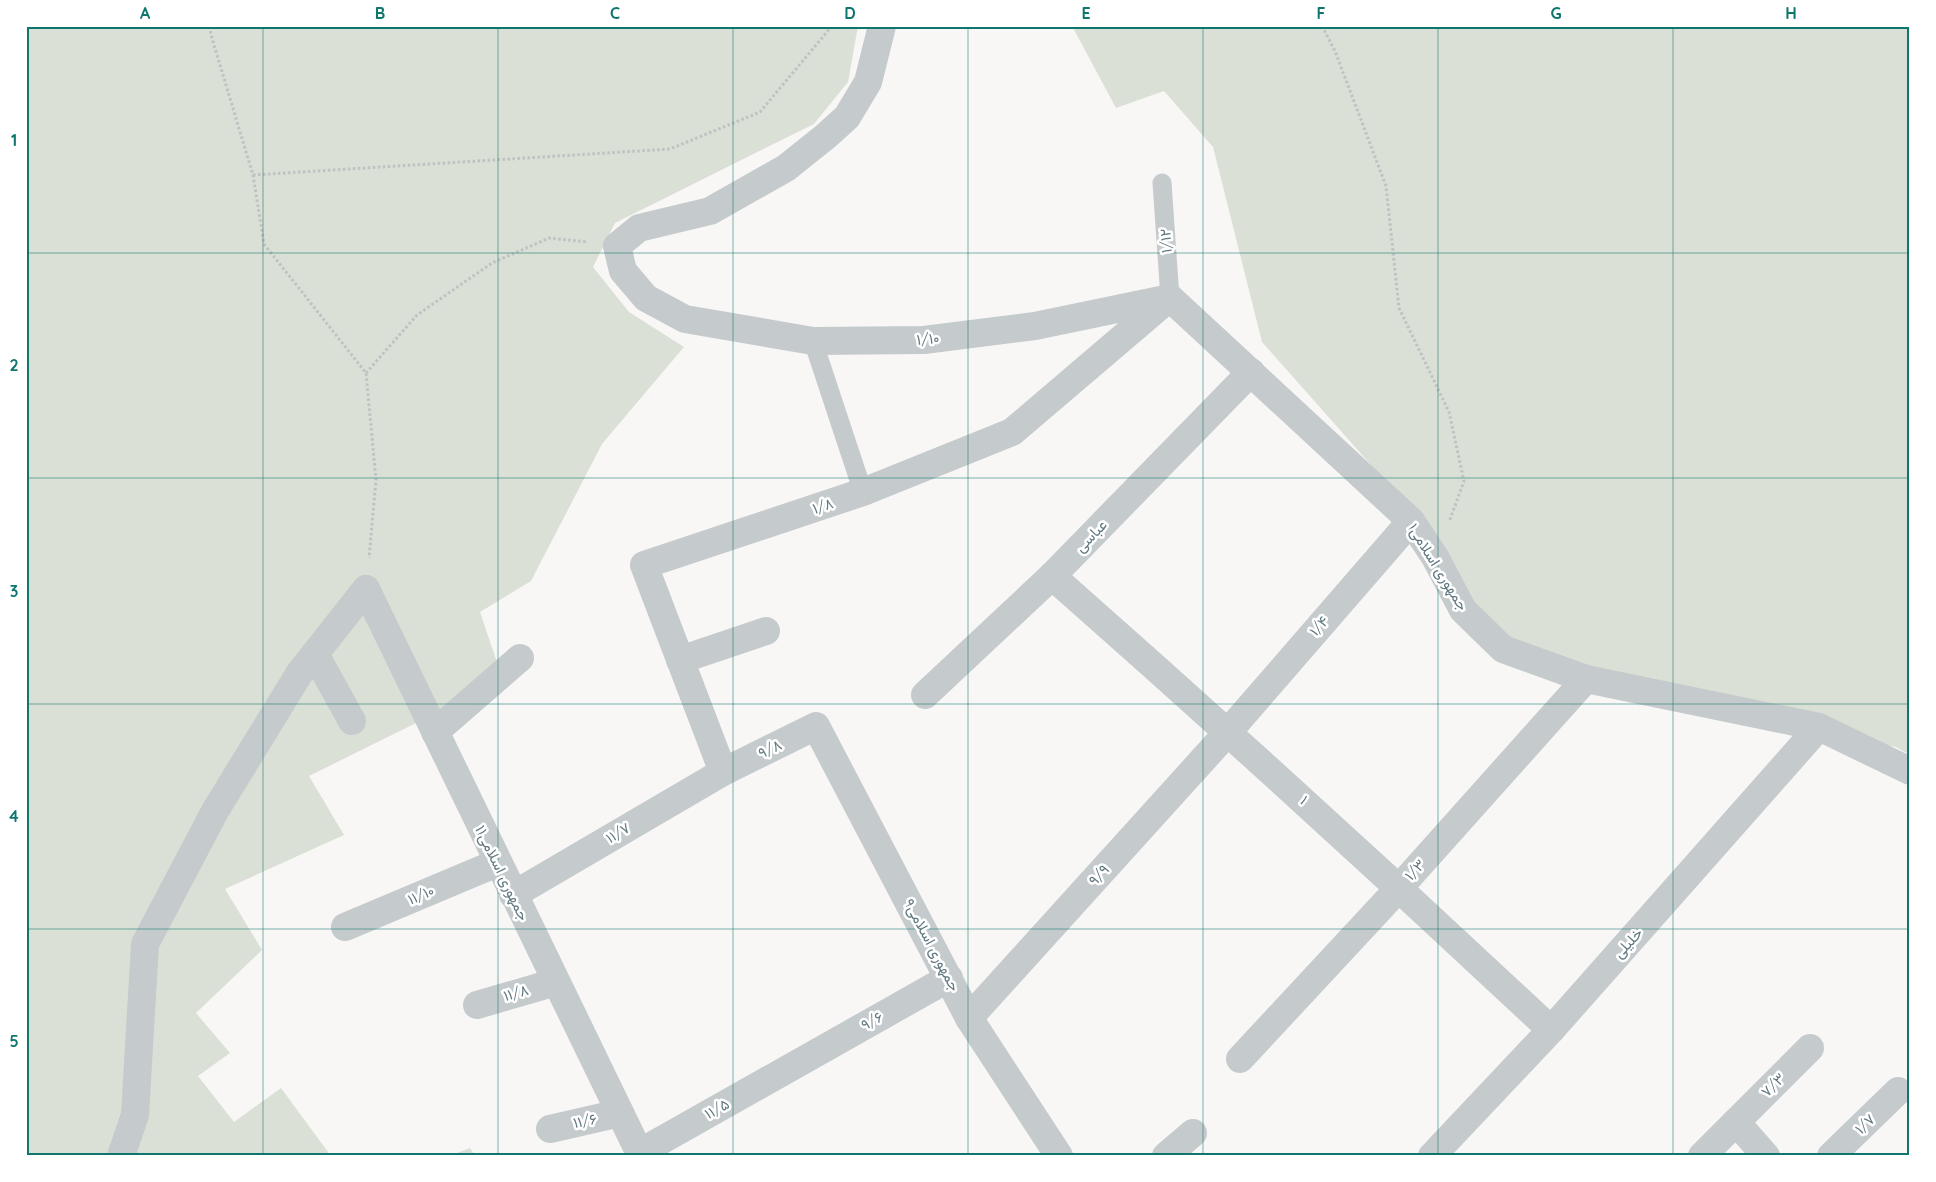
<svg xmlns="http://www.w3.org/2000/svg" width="1936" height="1182" font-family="Quicksand,Vazirmatn,sans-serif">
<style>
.green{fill:#dae0d5}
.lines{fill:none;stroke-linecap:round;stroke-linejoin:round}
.path{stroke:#bec2c3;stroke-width:3;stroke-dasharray:2.5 2.5;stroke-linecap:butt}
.service{stroke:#c5cacc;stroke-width:19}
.minor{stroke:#c5cacc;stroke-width:28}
.tertiary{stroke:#c5cacc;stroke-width:28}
.grid{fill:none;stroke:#0f766e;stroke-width:1;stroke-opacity:0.55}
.labels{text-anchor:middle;stroke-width:5;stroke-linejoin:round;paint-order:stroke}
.street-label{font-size:15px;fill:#617881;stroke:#fff}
.neatline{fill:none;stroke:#0f766e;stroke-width:2}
.grid-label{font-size:16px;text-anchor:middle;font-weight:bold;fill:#0f766e}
</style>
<rect width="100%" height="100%" fill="#f8f7f5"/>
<g class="green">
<path d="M26,26H858L848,82L814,124L615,223L593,267L629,312L684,347L602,444L531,581L480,612L503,680L309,776L344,835L225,889L262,950L196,1013L230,1053L198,1076L234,1122L281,1088L331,1156H26Z"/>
<path d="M1072,26H1910V755L1896,747L1549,677L1474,608L1433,535L1262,342L1213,147L1164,91L1116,108Z"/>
<path d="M470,1148L475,1156H449Z"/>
</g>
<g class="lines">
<g class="path">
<path d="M210,26L211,35L253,175L264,244L366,373L376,480L369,558"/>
<path d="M1322,26L1335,51L1386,186L1399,308L1449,412L1464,481L1449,522"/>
<path d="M253,175L670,149L760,112L832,26"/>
<path d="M366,373L417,315L492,263L549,238L587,242"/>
</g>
<g class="service">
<path d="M1162,183L1170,298"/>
<path d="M813,341L863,492"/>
</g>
<g class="minor">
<path d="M882,26L868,82L847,117L826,136L786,168L710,211L639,228L617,246L623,271L646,298L685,319L813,341L924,340L1035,326L1170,298"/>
<path d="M1170,298L1411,521L1435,557L1463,610L1503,649L1586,679L1819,727L1910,771"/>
<path d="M1052,576C1221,725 1387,876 1551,1030"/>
<path d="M315,654L352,721"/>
<path d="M680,660L766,631"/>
<path d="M925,695L1052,576L1251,372"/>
<path d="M435,732L520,658"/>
<path d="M723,772L644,565L863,492L1012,432L1168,299"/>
<path d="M513,895L723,772L816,726L969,1018L1059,1156"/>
<path d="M345,927L497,863"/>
<path d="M477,1005L556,982"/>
<path d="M969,1018L1228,732L1411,521"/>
<path d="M1240,1059L1399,888L1586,679"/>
<path d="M1736,1122L1766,1156"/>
<path d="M550,1129L620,1113"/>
<path d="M639,1153L949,978"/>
<path d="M121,1156L135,1115L145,944L215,811L299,674L366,589"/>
<path d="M1166,1156L1193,1133"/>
<path d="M1432,1156L1551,1030L1819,727"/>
<path d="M1702,1156L1810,1048"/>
<path d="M1831,1156L1898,1091"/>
</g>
<path class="tertiary" d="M366,589L641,1156"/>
</g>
<path class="grid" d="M263,26V1156M498,26V1156M733,26V1156M968,26V1156M1203,26V1156M1438,26V1156M1673,26V1156M26,253H1910M26,478H1910M26,704H1910M26,929H1910"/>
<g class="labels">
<g class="street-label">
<text transform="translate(1166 241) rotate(-94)" y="5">۱/۱۲</text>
<text transform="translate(928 339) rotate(-5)" y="5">۱/۱۰</text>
<text transform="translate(823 506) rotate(-18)" y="5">۱/۸</text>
<text transform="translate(1091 536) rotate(-46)" y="5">عباسی</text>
<text transform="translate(1438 567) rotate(58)" y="5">جمهوری اسلامی۱</text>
<text transform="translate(1319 626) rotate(-49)" y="5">۱/۴</text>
<text transform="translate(770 749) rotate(-26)" y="5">۹/۸</text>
<text transform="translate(1304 800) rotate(42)" y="5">۱</text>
<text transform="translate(618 833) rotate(-31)" y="5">۱۱/۷</text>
<text transform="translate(1415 870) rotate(-48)" y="5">۱/۳</text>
<text transform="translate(502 873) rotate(64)" y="5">جمهوری اسلامی۱۱</text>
<text transform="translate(1099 875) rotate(-48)" y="5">۹/۹</text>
<text transform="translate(421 895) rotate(-23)" y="5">۱۱/۱۰</text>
<text transform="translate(1628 943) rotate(-48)" y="5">خلیلی</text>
<text transform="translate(932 945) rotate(62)" y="5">جمهوری اسلامی۹</text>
<text transform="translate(516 993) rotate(-16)" y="5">۱۱/۸</text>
<text transform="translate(872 1021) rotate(-29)" y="5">۹/۶</text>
<text transform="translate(1773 1085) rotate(-45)" y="5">۷/۳</text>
<text transform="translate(717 1109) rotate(-29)" y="5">۱۱/۵</text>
<text transform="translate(585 1121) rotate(-12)" y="5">۱۱/۶</text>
<text transform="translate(1865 1124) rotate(-44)" y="5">۱/۷</text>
</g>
</g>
<rect width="1936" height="1182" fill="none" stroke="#ffffff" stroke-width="55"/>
<rect x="28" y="28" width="1880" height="1126" class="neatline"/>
<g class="grid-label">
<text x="145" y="19">A</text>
<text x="380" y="19">B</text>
<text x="615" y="19">C</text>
<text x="850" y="19">D</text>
<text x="1086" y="19">E</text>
<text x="1321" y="19">F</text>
<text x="1556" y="19">G</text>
<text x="1791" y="19">H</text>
<text x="14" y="146">1</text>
<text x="14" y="371">2</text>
<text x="14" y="597">3</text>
<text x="14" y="822">4</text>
<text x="14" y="1047">5</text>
</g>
</svg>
